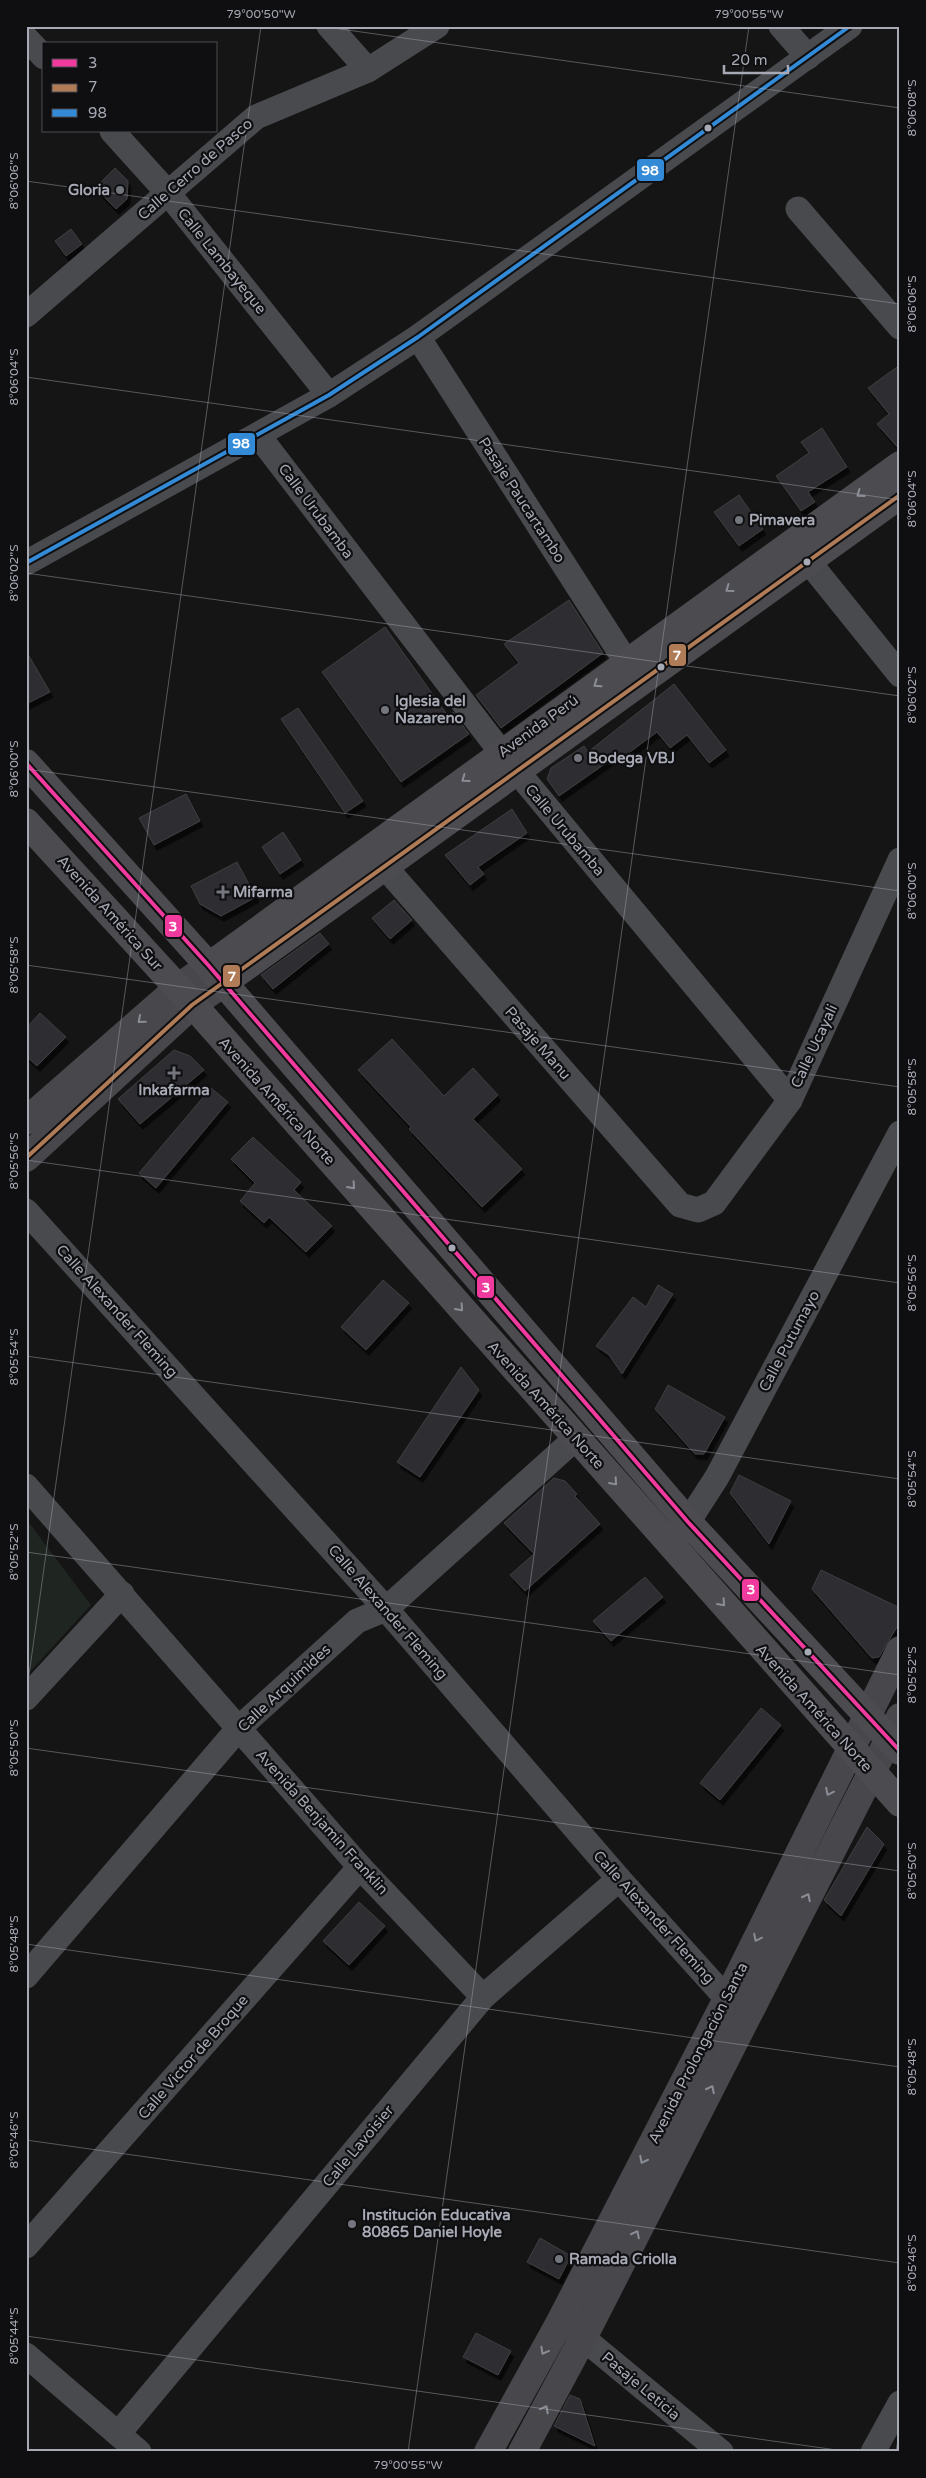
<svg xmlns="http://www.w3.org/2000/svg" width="926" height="2478" font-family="'Varela Round',sans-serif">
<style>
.green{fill:#1f2520}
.building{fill:#2f2f30;stroke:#3e3e41;filter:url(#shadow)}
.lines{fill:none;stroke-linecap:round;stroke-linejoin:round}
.street{stroke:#494a4e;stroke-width:25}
.secondary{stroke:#48484c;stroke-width:28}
.primary{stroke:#4c4c50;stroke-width:28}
.bus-1-casing{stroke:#0f0f11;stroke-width:8}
.bus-2-casing{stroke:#0f0f11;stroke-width:8}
.bus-3-casing{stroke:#0f0f11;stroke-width:8}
.bus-1{stroke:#f13a9d;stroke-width:4}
.bus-2{stroke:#b07c57;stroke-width:4}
.bus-3{stroke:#338bd7;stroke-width:4}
.oneway{stroke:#8c8e97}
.oneway2{stroke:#8a8d96}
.ticks{fill:none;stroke:#a7aab5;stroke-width:1;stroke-opacity:0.45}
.bus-dot{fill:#a7aab5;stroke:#0f0f11;stroke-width:2}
.poi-dot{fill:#74767d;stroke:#0f0f11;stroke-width:2}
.labels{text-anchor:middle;stroke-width:4.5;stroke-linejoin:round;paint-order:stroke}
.street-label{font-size:15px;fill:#a7aab5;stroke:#0f0f11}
.poi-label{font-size:15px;font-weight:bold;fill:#a7aab5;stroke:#0f0f11;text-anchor:start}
.line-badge{stroke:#0f0f11;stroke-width:2}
.badge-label{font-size:14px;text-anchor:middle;font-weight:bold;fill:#fff}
.neatline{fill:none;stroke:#a7aab5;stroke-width:2}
.ticks-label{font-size:12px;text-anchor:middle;fill:#a7aab5}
</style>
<defs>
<filter id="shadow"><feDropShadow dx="3" dy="5.5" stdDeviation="0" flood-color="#0009"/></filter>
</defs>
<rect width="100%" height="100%" fill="#151515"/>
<path class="green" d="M26,1519L91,1605L26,1676Z"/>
<g class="building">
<path d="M115,168L128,181L127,199L116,209L95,188Z"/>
<path d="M71,229L82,244L66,256L55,241Z"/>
<path d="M900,365V450L877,424L889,414L868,388Z"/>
<path d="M822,428L847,467L808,492L815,502L801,511L776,476L809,453L801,442Z"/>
<path d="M739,495L763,529L739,546L714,512Z"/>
<path d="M569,600L603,653L501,728L476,695L519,663L504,644Z"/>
<path d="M385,627L448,716L453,712L469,734L401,782L322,672Z"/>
<path d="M26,651L50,692L26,704Z"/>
<path d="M674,684L726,750L709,763L687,735L670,748L657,732L619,760L616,756L559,796L547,779L551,768L584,746L588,752Z"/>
<path d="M298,708L363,801L345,813L281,719Z"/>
<path d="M186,794L200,821L154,845L139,818Z"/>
<path d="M512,809L527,833L478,867L484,874L470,885L445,855Z"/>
<path d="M283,832L301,860L280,874L262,847Z"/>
<path d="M237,862L256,897L221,916L200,904L191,886Z"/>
<path d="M394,900L412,920L390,939L372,918Z"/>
<path d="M320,933L329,944L273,989L261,975Z"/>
<path d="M40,1013L66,1037L37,1066L26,1056V1028Z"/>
<path d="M392,1039L444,1096L473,1068L498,1095L473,1119L522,1169L482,1207L409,1129L411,1127L358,1070Z"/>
<path d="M174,1050L190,1056L204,1070L140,1124L118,1099Z"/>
<path d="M211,1088L228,1102L156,1188L139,1173Z"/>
<path d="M253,1137L301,1182L294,1190L332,1226L306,1252L269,1217L264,1223L240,1201L255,1183L231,1159Z"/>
<path d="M383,1280L409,1303L366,1350L341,1327Z"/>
<path d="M658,1285L673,1294L622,1374L609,1355L596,1346L633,1297L646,1307Z"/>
<path d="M461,1367L479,1390L420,1477L397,1462Z"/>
<path d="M668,1385L725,1417L704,1454H695L655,1409Z"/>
<path d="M739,1475L791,1501L769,1544L730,1493Z"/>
<path d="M554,1478L565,1481L577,1494L575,1496L600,1524L525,1591L510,1575L534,1554L504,1523Z"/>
<path d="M821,1570L900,1608V1622L879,1657L872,1658L812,1589Z"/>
<path d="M645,1577L663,1597L611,1641L593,1621Z"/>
<path d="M761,1708L781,1725L720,1800L700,1783Z"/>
<path d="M867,1827L884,1844L841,1916L824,1900Z"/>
<path d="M359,1902L385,1926L349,1965L323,1941Z"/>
<path d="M540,2238L571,2256L559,2279L527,2262Z"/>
<path d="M476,2333L511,2351L498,2375L463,2357Z"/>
<path d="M570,2395L580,2399L595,2446L554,2426Z"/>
</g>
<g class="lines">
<g class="street">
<path d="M329,26L368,70"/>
<path d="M781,26L808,57"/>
<path d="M26,38L44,57"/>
<path d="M112,131L168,193L329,395"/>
<path d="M798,209L900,327"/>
<path d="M26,315L256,117L368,70L437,26"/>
<path d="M418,337L627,663"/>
<path d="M258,435L501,752L790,1100"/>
<path d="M796,546L900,675"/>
<path d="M26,563L329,395L418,337L850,26"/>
<path d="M385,867L680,1205L698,1210L714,1203L790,1100L900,860"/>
<path d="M26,1211L386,1609L619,1879L727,1999L744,2008"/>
<path d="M26,1486L360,1867L483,1997"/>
<path d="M669,1543L688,1522L717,1477L900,1133"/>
<path d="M26,1698L122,1594"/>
<path d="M26,1976L239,1728L357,1621L386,1609L576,1438"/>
<path d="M26,2246L360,1867"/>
<path d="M560,2322L583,2338L721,2452"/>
<path d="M26,2355L139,2452"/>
<path d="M118,2434L483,1997L619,1879"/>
<path d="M873,2452L900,2403"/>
</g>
<g class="secondary">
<path d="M26,1121L178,988L209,966"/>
<path d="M26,1158L192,1005L223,983"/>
<path d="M488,2452L560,2322L727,1999L900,1650"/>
<path d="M522,2452L583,2338L900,1717"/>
</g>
<g class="primary">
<path d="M26,763L209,966L688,1522L900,1751"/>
<path d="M26,822L178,988L900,1803"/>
<path d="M209,966L900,465"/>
<path d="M223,983L900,495"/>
</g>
<defs>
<path id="bus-1" d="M26,763L209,966L688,1522L900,1751"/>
<path id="bus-2" d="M26,1158L192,1005L900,495"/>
<path id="bus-3" d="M26,563L329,395L418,337L850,26"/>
</defs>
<use href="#bus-1" class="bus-1-casing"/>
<use href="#bus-2" class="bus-2-casing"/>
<use href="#bus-3" class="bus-3-casing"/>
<use href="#bus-1" class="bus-1"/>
<use href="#bus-2" class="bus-2"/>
<use href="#bus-3" class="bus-3"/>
</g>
<defs><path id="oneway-chevron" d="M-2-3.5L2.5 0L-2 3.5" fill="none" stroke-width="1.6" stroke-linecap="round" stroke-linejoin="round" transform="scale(1.25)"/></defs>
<g class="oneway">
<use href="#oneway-chevron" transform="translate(860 494) rotate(144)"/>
<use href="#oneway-chevron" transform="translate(729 589) rotate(144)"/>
<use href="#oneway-chevron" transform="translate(597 684) rotate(145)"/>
<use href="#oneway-chevron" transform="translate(465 779) rotate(144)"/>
<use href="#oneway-chevron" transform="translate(352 1186) rotate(48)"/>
<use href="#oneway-chevron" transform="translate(460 1308) rotate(48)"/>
<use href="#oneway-chevron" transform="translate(614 1482) rotate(49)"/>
<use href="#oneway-chevron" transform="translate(722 1603) rotate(48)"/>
</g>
<g class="oneway2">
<use href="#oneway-chevron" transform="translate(141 1020) rotate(139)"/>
<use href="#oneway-chevron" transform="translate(829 1792) rotate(116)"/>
<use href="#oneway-chevron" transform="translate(807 1897) rotate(-63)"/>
<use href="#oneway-chevron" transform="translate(757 1938) rotate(116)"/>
<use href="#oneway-chevron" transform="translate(711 2089) rotate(-63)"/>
<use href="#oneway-chevron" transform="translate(643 2160) rotate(117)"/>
<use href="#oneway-chevron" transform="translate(636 2234) rotate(-63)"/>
<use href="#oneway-chevron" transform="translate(544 2351) rotate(119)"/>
<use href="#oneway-chevron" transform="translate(545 2409) rotate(-62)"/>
</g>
<path class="ticks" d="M319,26L900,108M26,181L900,304M26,377L900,500M26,573L900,696M26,769L900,891M26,965L900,1087M26,1160L900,1283M26,1356L900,1479M26,1552L900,1675M26,1696L261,26M26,1748L900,1871M26,1944L900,2067M26,2140L900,2263M26,2336L851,2452M408,2452L749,26M896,2452L900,2426"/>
<g class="bus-dot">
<circle cx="708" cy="128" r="4.5"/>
<circle cx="807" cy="562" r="4.5"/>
<circle cx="661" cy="667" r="4.5"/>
<circle cx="452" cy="1248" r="4.5"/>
<circle cx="808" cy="1652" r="4.5"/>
</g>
<g class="poi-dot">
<circle cx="120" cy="190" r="5"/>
<circle cx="739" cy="520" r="5"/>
<circle cx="385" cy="710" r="5"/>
<circle cx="578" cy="758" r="5"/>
<path d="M220.5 884.5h5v5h5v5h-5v5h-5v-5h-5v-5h5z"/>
<path d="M171.5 1065.5h5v5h5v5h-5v5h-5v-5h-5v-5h5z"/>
<circle cx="352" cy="2224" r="5"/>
<circle cx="559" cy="2259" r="5"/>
</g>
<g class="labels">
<g class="street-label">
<text transform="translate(195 169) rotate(-41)" y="5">Calle Cerro de Pasco</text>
<text transform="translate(222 261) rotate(51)" y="5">Calle Lambayeque</text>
<text transform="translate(522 500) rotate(57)" y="5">Pasaje Paucartambo</text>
<text transform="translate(316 511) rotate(53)" y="5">Calle Urubamba</text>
<text transform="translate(538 726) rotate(-36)" y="5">Avenida Perú</text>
<text transform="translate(565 830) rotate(50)" y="5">Calle Urubamba</text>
<text transform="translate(110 913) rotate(48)" y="5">Avenida América Sur</text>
<text transform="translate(538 1043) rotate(49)" y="5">Pasaje Manu</text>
<text transform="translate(814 1046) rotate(-65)" y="5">Calle Ucayali</text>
<text transform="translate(277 1101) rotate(48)" y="5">Avenida América Norte</text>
<text transform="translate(117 1311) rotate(48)" y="5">Calle Alexander Fleming</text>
<text transform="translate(789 1341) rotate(-62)" y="5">Calle Putumayo</text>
<text transform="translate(546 1405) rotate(48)" y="5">Avenida América Norte</text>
<text transform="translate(388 1612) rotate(49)" y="5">Calle Alexander Fleming</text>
<text transform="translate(284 1688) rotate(-43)" y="5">Calle Arquimides</text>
<text transform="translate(814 1708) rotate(48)" y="5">Avenida América Norte</text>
<text transform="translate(322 1822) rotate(48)" y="5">Avenida Benjamin Franklin</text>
<text transform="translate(654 1917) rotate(48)" y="5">Calle Alexander Fleming</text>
<text transform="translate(698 2053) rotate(-63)" y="5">Avenida Prolongación Santa</text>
<text transform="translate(193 2057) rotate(-49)" y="5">Calle Victor de Broque</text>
<text transform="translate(358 2146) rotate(-50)" y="5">Calle Lavoisier</text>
<text transform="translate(641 2386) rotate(40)" y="5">Pasaje Leticia</text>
</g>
<g class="poi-label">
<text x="110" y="195" text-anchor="end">Gloria</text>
<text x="749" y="525">Pimavera</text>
<text x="395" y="706">Iglesia del<tspan x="395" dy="17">Nazareno</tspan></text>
<text x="588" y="763">Bodega VBJ</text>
<text x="233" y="897">Mifarma</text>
<text x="174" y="1095" text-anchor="middle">Inkafarma</text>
<text x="362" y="2220">Institución Educativa<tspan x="362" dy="17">80865 Daniel Hoyle</tspan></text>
<text x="569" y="2264">Ramada Criolla</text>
</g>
</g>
<g class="line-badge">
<rect x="636" y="158" width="29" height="24" rx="5" fill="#338bd7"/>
<rect x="227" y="432" width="29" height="24" rx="5" fill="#338bd7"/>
<rect x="668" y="643" width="19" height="24" rx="5" fill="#b07c57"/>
<rect x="164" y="914" width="19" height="24" rx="5" fill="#f13a9d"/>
<rect x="222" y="964" width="19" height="24" rx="5" fill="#b07c57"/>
<rect x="476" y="1275" width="19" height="24" rx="5" fill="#f13a9d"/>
<rect x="741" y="1578" width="19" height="24" rx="5" fill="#f13a9d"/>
</g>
<g class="badge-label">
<text x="650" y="175">98</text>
<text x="241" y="448">98</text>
<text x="677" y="660">7</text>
<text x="173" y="931">3</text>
<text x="232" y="981">7</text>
<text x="486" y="1292">3</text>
<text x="751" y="1594">3</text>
</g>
<rect width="926" height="2478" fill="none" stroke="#0f0f11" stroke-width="55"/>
<rect x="42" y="42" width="175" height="90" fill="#0f0f11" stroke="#4c4d53"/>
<rect x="52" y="59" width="25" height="8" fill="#f13a9d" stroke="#4c4d53"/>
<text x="88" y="68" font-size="15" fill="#a7aab5">3</text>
<rect x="52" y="84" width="25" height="8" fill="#b07c57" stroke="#4c4d53"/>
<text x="88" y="92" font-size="15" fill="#a7aab5">7</text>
<rect x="52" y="109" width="25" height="8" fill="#338bd7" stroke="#4c4d53"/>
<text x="88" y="118" font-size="15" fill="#a7aab5">98</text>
<path d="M724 65v8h64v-8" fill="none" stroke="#a7aab5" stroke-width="2.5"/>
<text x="731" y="65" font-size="15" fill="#a7aab5" stroke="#0f0f11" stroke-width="4" paint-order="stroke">20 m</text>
<rect x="28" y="28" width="870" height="2422" class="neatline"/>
<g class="ticks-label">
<text x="261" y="18">79°00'50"W</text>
<text x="749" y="18">79°00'55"W</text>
<text transform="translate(912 108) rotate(-90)" y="4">8°06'08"S</text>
<text transform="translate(14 181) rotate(-90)" y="4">8°06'06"S</text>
<text transform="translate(912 304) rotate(-90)" y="4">8°06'06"S</text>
<text transform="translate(14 377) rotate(-90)" y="4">8°06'04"S</text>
<text transform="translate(912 499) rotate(-90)" y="4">8°06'04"S</text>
<text transform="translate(14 573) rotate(-90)" y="4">8°06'02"S</text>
<text transform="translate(912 695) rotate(-90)" y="4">8°06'02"S</text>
<text transform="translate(14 769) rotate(-90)" y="4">8°06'00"S</text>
<text transform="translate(912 891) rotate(-90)" y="4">8°06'00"S</text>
<text transform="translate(14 965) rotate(-90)" y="4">8°05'58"S</text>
<text transform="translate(912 1087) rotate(-90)" y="4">8°05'58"S</text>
<text transform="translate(14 1161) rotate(-90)" y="4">8°05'56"S</text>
<text transform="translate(912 1283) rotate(-90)" y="4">8°05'56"S</text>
<text transform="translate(14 1357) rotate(-90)" y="4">8°05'54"S</text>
<text transform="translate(912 1479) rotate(-90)" y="4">8°05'54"S</text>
<text transform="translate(14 1552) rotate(-90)" y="4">8°05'52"S</text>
<text transform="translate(912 1675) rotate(-90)" y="4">8°05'52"S</text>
<text transform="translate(14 1748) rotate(-90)" y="4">8°05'50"S</text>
<text transform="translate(912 1871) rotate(-90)" y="4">8°05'50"S</text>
<text transform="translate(14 1944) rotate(-90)" y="4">8°05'48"S</text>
<text transform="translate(912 2067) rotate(-90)" y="4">8°05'48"S</text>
<text transform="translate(14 2140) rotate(-90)" y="4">8°05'46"S</text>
<text transform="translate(912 2263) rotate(-90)" y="4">8°05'46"S</text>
<text transform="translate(14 2336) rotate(-90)" y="4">8°05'44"S</text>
<text x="408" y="2469">79°00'55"W</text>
</g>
</svg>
